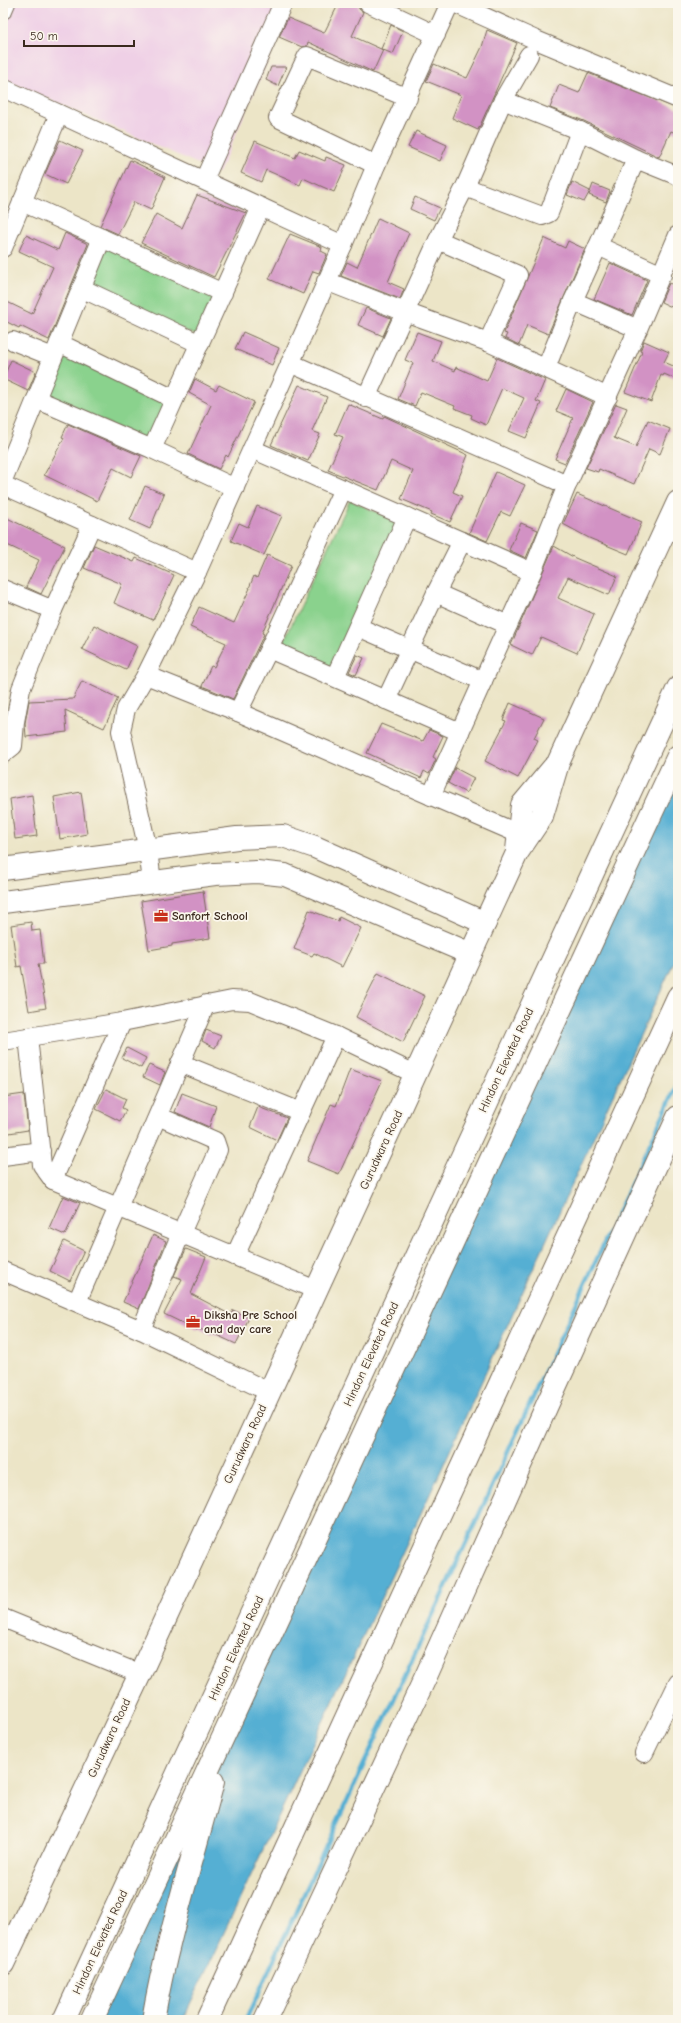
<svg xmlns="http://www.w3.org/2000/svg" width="681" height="2023" font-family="'Comic Neue',sans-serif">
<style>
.built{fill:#efd0e6}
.green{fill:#8ad28d;stroke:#627e56}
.water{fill:#55afd3;stroke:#486c78}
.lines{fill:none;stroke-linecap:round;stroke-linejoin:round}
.stream{stroke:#55afd3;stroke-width:4.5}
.building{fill:#d292c4}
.street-casing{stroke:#796b59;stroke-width:20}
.secondary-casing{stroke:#796b59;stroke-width:24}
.highway-casing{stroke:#796b59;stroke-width:24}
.street{stroke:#fff;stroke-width:18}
.secondary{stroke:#fff;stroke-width:22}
.highway{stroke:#fff;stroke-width:22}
.labels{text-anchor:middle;stroke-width:3.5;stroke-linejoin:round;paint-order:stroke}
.poi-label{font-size:12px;font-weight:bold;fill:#3b2a1e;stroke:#fbf7ec;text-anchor:start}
.street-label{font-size:12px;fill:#3b2a1e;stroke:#fbf7ec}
</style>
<rect width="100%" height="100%" fill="#fbf7ec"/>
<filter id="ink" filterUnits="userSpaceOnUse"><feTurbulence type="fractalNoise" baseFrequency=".025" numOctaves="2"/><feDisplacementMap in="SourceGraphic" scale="8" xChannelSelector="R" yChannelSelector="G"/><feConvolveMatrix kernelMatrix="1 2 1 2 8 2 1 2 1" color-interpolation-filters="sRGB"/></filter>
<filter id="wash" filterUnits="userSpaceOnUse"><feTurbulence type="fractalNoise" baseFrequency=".012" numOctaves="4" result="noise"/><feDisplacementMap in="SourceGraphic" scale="16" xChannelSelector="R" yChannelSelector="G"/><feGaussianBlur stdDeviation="0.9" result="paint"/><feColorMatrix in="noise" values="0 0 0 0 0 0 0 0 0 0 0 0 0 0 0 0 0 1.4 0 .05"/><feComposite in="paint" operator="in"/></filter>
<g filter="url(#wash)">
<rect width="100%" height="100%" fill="#ece5c7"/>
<path class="built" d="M15,3H293L219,173L3,79V31Z"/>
<g class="green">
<path d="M107,246L216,296L197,336L88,286Z"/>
<path d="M66,356L167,402L149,442L48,396Z"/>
<path d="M350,500L398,522L331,667L282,645Z"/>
</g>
<path class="water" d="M678,761V953L437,1479L183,2020H95Z"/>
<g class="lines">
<path class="stream" d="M246,2020L678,1083"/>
</g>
<g id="blocks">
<g class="building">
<path d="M339,3H358L359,9L363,12L352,36L383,50L373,72L308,42L307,46L302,47L279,37L288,18L324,33Z"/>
<path d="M391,25L403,31L393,54L381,49Z"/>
<path d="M487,30L517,43L478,130L452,118L461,95L426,81L434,64L467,78L482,47Z"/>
<path d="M271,67H286L278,86L266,80Z"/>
<path d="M588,73L678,109V134L671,131L659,157L584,121L550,108L559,85L579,93Z"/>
<path d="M416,131L447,145L440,161L408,147Z"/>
<path d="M60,140L83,151L66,184L45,174Z"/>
<path d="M255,141L295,158L299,150L325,161L326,157L346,165L334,192L303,178L300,185L266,170L261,182L241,173Z"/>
<path d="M130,160L165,177L151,210L134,202L118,234L100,226Z"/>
<path d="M572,182L590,191L584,202L567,195Z"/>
<path d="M593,184L610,191L606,202L589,195Z"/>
<path d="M197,195L246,213L214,277L141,243L156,214L182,228Z"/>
<path d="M415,197L440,208L434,220L410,209Z"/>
<path d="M378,218L409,233L388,282L404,289L400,299L341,276L347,262L357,267Z"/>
<path d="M65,233L88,244L49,340L20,326L19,328L3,320V300L32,314L53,267L19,251L26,235L58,250Z"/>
<path d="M290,234L322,247L321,251L327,254L319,273L313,271L303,294L269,279Z"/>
<path d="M544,238L565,248L568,241L585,249L548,334L527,325L519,345L505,338L507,334L504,333Z"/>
<path d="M610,263L647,280L632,315L594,299Z"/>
<path d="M669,283L678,287V310L661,302Z"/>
<path d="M366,308L391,318L383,336L358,325Z"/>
<path d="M243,332L279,348L272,365L235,349Z"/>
<path d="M417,332L441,341L433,361L455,371L456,367L487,381L497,358L545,380L536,401L541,403L526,438L509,431L524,398L502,388L486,425L471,418L472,415L454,408L455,406L421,392L415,406L398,399L413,363L405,360Z"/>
<path d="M644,341L669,352L664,362L678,368V380L664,374L663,376L661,375L651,402L625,392L642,352L640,351Z"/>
<path d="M11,360L36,372L28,391L3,379Z"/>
<path d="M195,379L216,390L219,385L254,402L228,457L226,455L219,469L188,454L211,405L189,393Z"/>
<path d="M299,385L327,397L312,431L320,434L308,461L271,445Z"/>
<path d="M566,389L593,402L565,463L555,459L573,418L556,411Z"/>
<path d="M348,404L383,419L384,416L468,455L453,492L462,496L450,522L431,514L432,512L401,499L413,471L391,461L378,490L328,470L343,437L335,434Z"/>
<path d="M616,404L627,408L614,438L636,447L648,420L670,429L660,454L649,449L634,484L599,469L598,472L586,468Z"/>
<path d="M68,424L141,456L131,477L113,468L97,501L44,475L64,438L62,437Z"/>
<path d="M496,472L525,485L510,516L501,512L487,541L469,533Z"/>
<path d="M145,486L164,494L150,529L130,520Z"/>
<path d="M577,494L642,522L628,554L589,538L563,524Z"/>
<path d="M257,506L282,516L264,555L231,541L239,523L248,527Z"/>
<path d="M3,516L65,546L41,594L26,587L39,560L3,543Z"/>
<path d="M521,523L538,530L526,558L509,550Z"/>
<path d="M94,545L134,562L136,558L174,575L153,620L114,603L122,584L84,568Z"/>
<path d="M554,546L575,558L617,576L609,595L568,577L558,598L594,614L577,653L541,637L532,655L511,645Z"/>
<path d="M267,555L291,566L262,633L264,634L233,699L202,686L211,666L214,667L226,643L190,627L199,607L234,623L250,588H249L254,576L257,578Z"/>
<path d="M94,625L137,646L126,670L82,649Z"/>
<path d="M357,655L364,658L356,675L349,672Z"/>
<path d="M82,681L118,698L104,728L65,710L67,732L26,737L25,723L29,701L73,699Z"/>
<path d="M510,703L544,718L534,738L538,740L518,778L485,761L506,721L503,720Z"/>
<path d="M381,724L423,741L429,730L443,736L433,757L436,759L429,774L424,771L421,778L367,753Z"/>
<path d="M455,768L474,778L466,793L448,783Z"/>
<path d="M81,792L87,834L60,839L54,797Z"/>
<path d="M32,795L37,836L15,839L10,799Z"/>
<path d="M203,891L210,938L172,944V946L149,950L141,901Z"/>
<path d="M309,910L338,921L339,917L361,928L342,967L314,953L312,956L294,949Z"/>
<path d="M31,922L32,931L40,930L44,964H38L46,1008L29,1011L21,966L17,967L11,925Z"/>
<path d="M378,973L425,996L403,1042L356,1017Z"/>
<path d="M206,1030L221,1036L215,1048L202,1041Z"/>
<path d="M127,1048L146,1058L141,1068L122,1058Z"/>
<path d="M149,1065L165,1072L160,1085L143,1077Z"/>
<path d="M350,1069L382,1081L339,1174L307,1161L331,1104L336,1106Z"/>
<path d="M106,1089L126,1099L122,1108L126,1110L120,1121L96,1109Z"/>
<path d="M182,1093L216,1106L209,1127L175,1112Z"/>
<path d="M24,1094L28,1130L3,1134V1097Z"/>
<path d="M258,1107L287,1118L277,1140L250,1127Z"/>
<path d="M63,1196L80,1203L65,1235L49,1228Z"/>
<path d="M153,1235L166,1241L139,1309L123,1302Z"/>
<path d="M64,1241L84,1251L70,1281L50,1271Z"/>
<path d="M186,1249L206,1257L191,1294L231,1315L233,1310L249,1318L236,1344L212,1333V1335L198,1328L197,1330L164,1314L182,1279L174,1276Z"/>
</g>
</g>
</g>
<g filter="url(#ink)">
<use href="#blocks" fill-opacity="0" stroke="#796b59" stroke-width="1"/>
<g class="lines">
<defs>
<g id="street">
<path d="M368,3L436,35"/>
<path d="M454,3L536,40L678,99"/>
<path d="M3,10L6,3"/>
<path d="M3,88L343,245"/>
<path d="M503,100L580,131L636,159L678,176"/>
<path d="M636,159L598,246L662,275"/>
<path d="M376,165L278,118L307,56L408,98"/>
<path d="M204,180L283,3"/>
<path d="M465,187L542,216L549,213L580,131"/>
<path d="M22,202L223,293"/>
<path d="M438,240L518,275L488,342"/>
<path d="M3,248L59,114"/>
<path d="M326,281L405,312L488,342L608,397"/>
<path d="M81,288L200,344"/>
<path d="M573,301L598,246"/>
<path d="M13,341L53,357"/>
<path d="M59,343L174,399"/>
<path d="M290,363L567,485"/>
<path d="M546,368L573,301L638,329"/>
<path d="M366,398L438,240L465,187L503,100L529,55"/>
<path d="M36,399L152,449L261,207"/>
<path d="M152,449L235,488"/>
<path d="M252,449L532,572"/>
<path d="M3,480L102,238"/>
<path d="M3,485L197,572"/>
<path d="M343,489L269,649L460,732"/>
<path d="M462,541L436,593L508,625"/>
<path d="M3,589L53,610"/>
<path d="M358,627L483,681"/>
<path d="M146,675L238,712L519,834"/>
<path d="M335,677L407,517"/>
<path d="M386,700L436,593"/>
<path d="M238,712L269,649"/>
<path d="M3,754L13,746L15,722L21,689L53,610L92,525"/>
<path d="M431,796L532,572L567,485L638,329L678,235"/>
<path d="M152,882L148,850L121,731L126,709L146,675L197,572L343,245L376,165L450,3"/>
<path d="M28,1037L42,1165L53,1180L316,1290"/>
<path d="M3,1041L122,1022L232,1000L250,1001L336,1036L415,1074"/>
<path d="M180,1063L301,1112"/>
<path d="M3,1156L41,1151"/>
<path d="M53,1180L122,1022"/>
<path d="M235,1256L336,1036"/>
<path d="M3,1271L141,1330L269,1392"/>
<path d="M77,1302L206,1004"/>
<path d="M141,1330L181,1233L218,1150L215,1141L158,1116"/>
<path d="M3,1618L140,1674"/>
<path d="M644,1753L678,1683"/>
</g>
<g id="secondary">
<path d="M517,850L522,805L553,768"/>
<path d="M3,869L237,838L283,836L315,847L485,923"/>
<path d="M3,902L215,874L257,872L285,875L471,954"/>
<path d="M3,1964L140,1674L517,853L542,816L558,763L678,502"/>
<path d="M207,2020L678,997"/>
<path d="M265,2020L427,1674L552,1394L678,1117"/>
</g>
<g id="highway">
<path d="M64,2020L678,688"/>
<path d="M92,2020L678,756"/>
<path d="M153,2020C167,1938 192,1862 213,1782"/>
</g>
</defs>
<use href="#street" class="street-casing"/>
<use href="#secondary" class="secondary-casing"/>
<use href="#highway" class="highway-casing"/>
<use href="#street" class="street"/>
<use href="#secondary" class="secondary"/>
<use href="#highway" class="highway"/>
</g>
</g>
<defs>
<symbol id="office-bare" viewBox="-9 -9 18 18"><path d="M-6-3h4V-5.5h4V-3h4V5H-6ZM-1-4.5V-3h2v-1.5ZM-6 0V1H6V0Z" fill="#c8321e" stroke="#fbf7ec" stroke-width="2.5" paint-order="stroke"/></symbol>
</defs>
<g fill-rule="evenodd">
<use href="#office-bare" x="151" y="906" width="20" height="20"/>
<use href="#office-bare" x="183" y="1312" width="20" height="20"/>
</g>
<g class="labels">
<g class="poi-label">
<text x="172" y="920">Sanfort School</text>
<text x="204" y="1319">Diksha Pre School<tspan x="204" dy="14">and day care</tspan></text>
</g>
<g class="street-label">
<text transform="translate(506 1060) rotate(-65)" y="4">Hindon Elevated Road</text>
<text transform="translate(381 1150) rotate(-65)" y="4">Gurudwara Road</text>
<text transform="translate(371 1354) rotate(-65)" y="4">Hindon Elevated Road</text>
<text transform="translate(245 1444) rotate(-65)" y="4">Gurudwara Road</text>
<text transform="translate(236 1648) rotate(-65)" y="4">Hindon Elevated Road</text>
<text transform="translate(109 1738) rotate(-65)" y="4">Gurudwara Road</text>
<text transform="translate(100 1942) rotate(-65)" y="4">Hindon Elevated Road</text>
</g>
</g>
<rect width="681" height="2023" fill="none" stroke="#fbf7ec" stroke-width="16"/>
<path d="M24 40v6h110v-6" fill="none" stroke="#3b2a1e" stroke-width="2"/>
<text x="30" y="40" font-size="12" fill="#3b2a1e" stroke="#fbf7ec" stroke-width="3" paint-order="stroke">50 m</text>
</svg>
